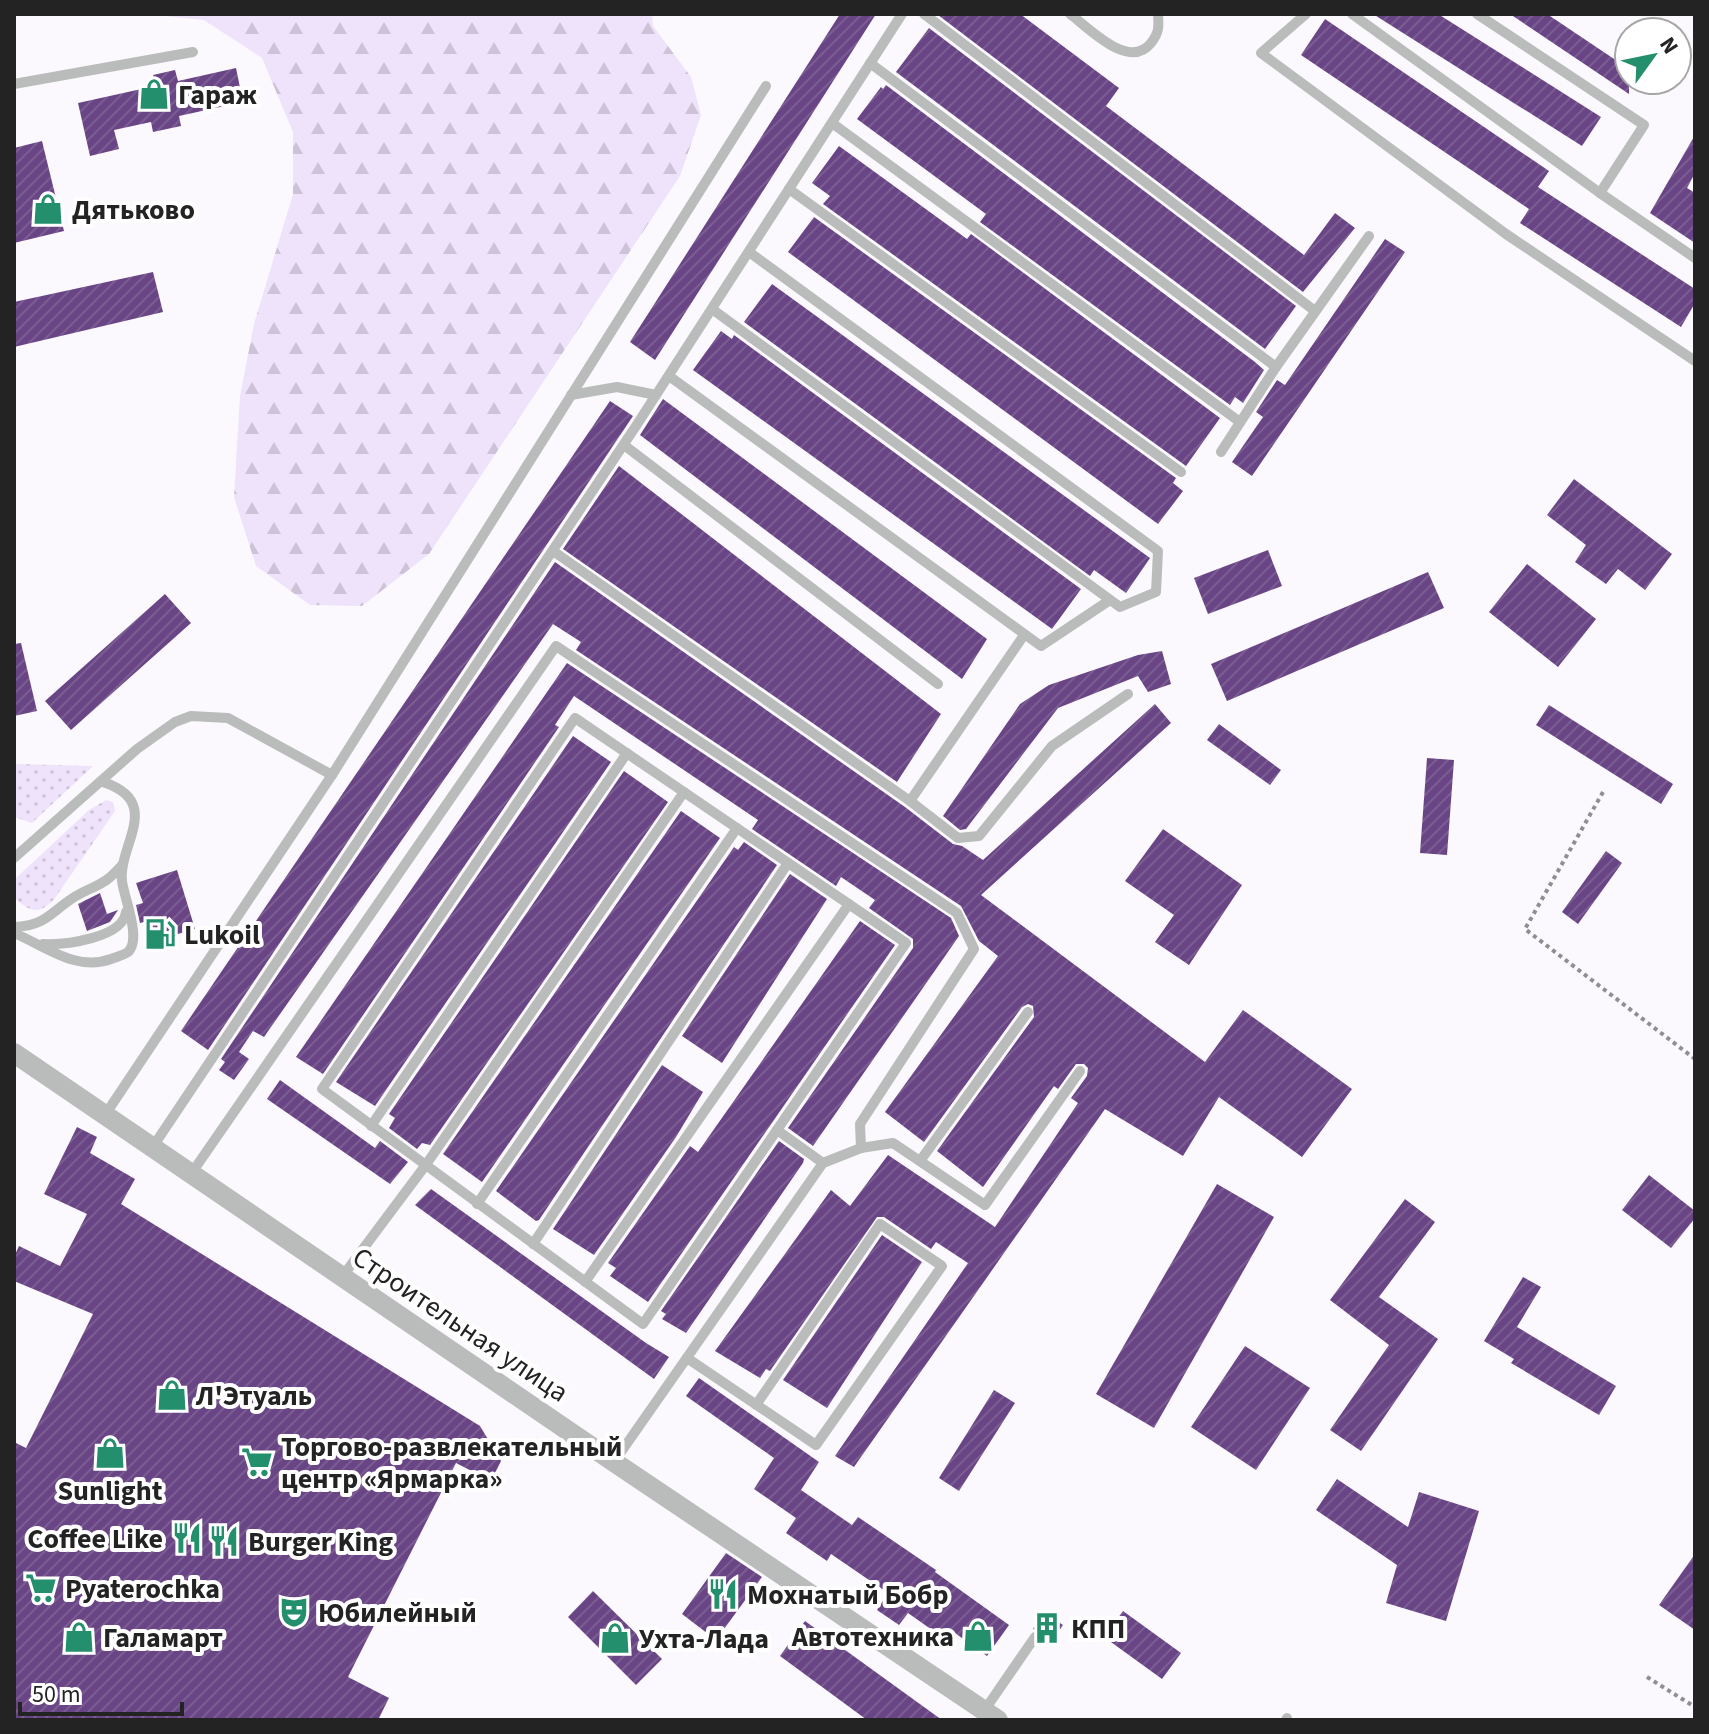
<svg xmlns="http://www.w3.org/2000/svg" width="1709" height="1734" font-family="'Source Sans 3',sans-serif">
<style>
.grass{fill:url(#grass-dots)}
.forest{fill:url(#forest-firs)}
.building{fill:url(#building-hatch)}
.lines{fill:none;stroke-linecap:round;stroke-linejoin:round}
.path{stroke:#8f8e91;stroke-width:4;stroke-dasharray:4 4;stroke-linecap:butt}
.lane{stroke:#babcbb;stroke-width:10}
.street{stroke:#babcbb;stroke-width:20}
.labels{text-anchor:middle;stroke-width:8;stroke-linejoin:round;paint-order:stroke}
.poi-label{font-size:28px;font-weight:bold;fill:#232324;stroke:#fff;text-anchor:start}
.street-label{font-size:28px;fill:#232324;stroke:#fff}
</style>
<defs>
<pattern id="grass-dots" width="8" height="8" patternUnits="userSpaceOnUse" patternTransform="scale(2)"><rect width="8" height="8" fill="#efe2fb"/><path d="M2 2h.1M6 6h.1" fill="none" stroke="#cdc2d7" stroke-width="1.8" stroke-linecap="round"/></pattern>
<pattern id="forest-firs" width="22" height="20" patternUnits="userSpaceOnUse" patternTransform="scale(2)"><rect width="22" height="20" fill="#efe2fb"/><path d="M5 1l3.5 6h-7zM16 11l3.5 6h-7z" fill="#cdc2d7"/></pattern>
<pattern id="building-hatch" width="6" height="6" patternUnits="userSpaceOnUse" patternTransform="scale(2)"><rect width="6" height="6" fill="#694586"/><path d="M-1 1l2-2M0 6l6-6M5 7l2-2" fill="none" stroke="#7a5d91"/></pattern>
</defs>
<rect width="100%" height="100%" fill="#fbf9fd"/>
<g class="grass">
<path d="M18,764L93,766L32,823L14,817V765Z"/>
<path d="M106,800L113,802L115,811L55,898C40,915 30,913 14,897L15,879L89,810Z"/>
</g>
<path class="forest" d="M145,14H652L653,26L691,77L701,115L680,176L429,554L362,606L310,605L256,566L234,497L240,396L254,324L293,194V132L262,58L204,20Z"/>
<g class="building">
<path d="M840,14H876L655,360L630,342Z"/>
<path d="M1020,14L1119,88L1106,106L1304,255L1335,213L1355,228L1303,292L938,15Z"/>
<path d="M1373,14H1438L1601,117L1582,146Z"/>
<path d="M1510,14H1547L1629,69V94Z"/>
<path d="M1325,19L1549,171L1538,187L1695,289V303L1681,327L1520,223L1529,209L1301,55Z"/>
<path d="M929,28L1296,306L1265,349L896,72Z"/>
<path d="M236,68L243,102L179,116L181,126L153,132L151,122L114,130L119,149L90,156L78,103L155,86L153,75L175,70L178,81Z"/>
<path d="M886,85L1255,362L1264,370L1243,403L1235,397L1230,405L980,222L986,214L857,119L881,87L883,89Z"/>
<path d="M1695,135V173L1687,188L1695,193V243L1650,213Z"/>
<path d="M42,141L64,231L14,243V148Z"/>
<path d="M839,146L967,239L971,234L1220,418L1186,466L823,204L830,196L812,183Z"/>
<path d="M814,217L1176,478L1173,483L1183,491L1158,524L788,252Z"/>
<path d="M1385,239L1405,252L1252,476L1232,462L1263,417L1256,412L1277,380L1285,385Z"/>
<path d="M153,272L163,312L14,347V302Z"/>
<path d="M772,284L1150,558L1126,593L1094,570L1090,576L744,322Z"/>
<path d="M721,331L732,339L734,335L1081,589L1052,629L693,370Z"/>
<path d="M663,399L987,639L962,679L640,435Z"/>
<path d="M610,401L633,416L208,1050L181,1031Z"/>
<path d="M619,466L941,714L897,782L563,549Z"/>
<path d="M1574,479L1672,554L1645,590L1618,569L1606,584L1575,562L1586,545L1547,515Z"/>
<path d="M1268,550L1282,586L1208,614L1194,578Z"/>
<path d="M555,562L905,807L953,844L962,846L983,860L1155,704L1171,723L981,895L1205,1062L1243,1010L1352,1089L1302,1157L1219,1097L1183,1156L1105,1109L854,1467L835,1456L968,1263L936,1242L931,1249L884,1217H877L770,1371L766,1369L760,1378L715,1351L831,1190L850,1206L888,1155L995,1227L1078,1103L1071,1098L1087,1076L1088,1068L1084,1064H1076L1058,1089L1054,1086L983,1187L937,1151L1034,1017L1033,1006L1028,1004L1022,1007L924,1142L885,1112L998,956L979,941L961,906L576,650L581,642L553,624L264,1037L253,1031L239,1052L249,1059L234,1080L219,1070L225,1062L221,1059Z"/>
<path d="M1527,564L1596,619L1558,667L1489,612Z"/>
<path d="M1428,572L1444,608L1227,701L1211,664Z"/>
<path d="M165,594L191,623L71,730L45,701Z"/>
<path d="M21,643L37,711L14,716V644Z"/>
<path d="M1162,651L1171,684L1148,692L1138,676L1058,708L966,829L960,830L943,816L1020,704L1049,685L1138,655Z"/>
<path d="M567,663L951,918L959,936L813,1146L788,1128L913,948V939L869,908L875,900L841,877L836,886L752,829L758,820L574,696L555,725L559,727L323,1074L296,1057Z"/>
<path d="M1549,705L1673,784L1661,804L1536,725Z"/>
<path d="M1219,724L1281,770L1270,785L1207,740Z"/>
<path d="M573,736L611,762L375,1106L336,1082Z"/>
<path d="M1427,758L1454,760L1447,855L1420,853Z"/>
<path d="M624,771L668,802L430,1145L422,1143L417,1149L389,1128L395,1118L389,1114Z"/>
<path d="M681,811L720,838L482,1182L443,1154Z"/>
<path d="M1163,829L1242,885L1189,965L1155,942L1174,915L1125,881Z"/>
<path d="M744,842L777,865L539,1220L536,1221L496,1191L734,847L738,850Z"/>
<path d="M1606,851L1622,863L1578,924L1562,912Z"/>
<path d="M177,870L195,929L154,941L148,921L140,923L136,905L143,903L136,883Z"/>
<path d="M790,874L827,899L722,1063L682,1036Z"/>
<path d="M100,893L107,914L118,910L110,922L87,931L78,904Z"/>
<path d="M860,921L895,945L648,1302L610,1276L616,1268L608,1263L690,1146L698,1152Z"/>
<path d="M662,1065L703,1092L676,1137L594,1255L553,1229Z"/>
<path d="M280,1080L375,1148L380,1141L408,1162L390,1184L267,1099Z"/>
<path d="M77,1127L97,1137L90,1153L135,1179L121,1204L480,1426L501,1461L491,1481L456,1463L348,1677L389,1698L378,1720H14V1442L26,1448L93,1314L14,1281V1257L19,1246L60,1266L87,1214L44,1194Z"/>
<path d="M779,1141L804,1159L803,1163L686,1333L662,1319L666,1314L661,1311Z"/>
<path d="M1649,1175L1695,1211V1218L1671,1248L1622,1210Z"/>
<path d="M1217,1184L1274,1217L1154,1428L1096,1394Z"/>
<path d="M431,1189L646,1343L669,1357L654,1379L415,1205Z"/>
<path d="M1405,1199L1435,1222L1379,1297L1438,1339L1361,1451L1330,1430L1389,1345L1330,1300Z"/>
<path d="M882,1235L922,1262L827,1408L783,1380Z"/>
<path d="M1523,1277L1541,1287L1517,1327L1616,1386L1599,1415L1511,1363L1514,1359L1484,1341Z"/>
<path d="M1245,1346L1310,1388L1256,1470L1191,1427Z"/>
<path d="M699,1378L819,1462L801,1490L852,1525L858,1517L936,1570L935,1572L1009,1625L987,1656L948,1628L942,1637L908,1613L899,1625L877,1610L888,1593L831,1554L827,1561L786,1533L796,1518L754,1489L774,1458L686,1396Z"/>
<path d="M994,1390L1015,1403L959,1491L939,1478Z"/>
<path d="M1337,1479L1408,1527L1419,1492L1479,1511L1446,1621L1386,1603L1397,1565L1316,1510Z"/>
<path d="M726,1553L762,1577L716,1640L682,1614Z"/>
<path d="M1695,1554V1630L1659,1605Z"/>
<path d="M593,1591L662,1659L636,1685L568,1617Z"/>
<path d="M1123,1611L1181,1653L1162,1679L1104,1637Z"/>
<path d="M1044,1613L1063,1625L1051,1643L1043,1638L1040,1631L1033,1629Z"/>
<path d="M805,1621L942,1720H867L780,1656Z"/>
</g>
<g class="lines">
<g class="path">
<path d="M1603,792L1525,929L1695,1059"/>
<path d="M1647,1677L1695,1707"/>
</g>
<g class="lane">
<path d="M924,14L1315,311"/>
<path d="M1070,14C1089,28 1129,71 1151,43C1159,33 1159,27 1158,14"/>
<path d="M1306,14L1261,53L1506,234L1695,361"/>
<path d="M1352,14L1600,193L1695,258"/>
<path d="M1477,14L1644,125L1600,193"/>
<path d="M870,63L1276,367"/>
<path d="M14,84L193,52"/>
<path d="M832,123L1240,422"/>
<path d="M789,189L1181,472"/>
<path d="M712,309L1120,607L1156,592L1158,551L749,252"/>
<path d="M669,376L1041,646L1110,600"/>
<path d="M571,395L617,387L656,395"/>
<path d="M624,445L938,684"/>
<path d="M1221,452L1276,367L1369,236"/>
<path d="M553,551L910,801L1024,635"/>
<path d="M575,718L906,943L643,1324L322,1089Z"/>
<path d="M910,801L958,838L979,836L1052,746L1128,694"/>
<path d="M14,858L137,749L175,722L191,716L228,718L332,775"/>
<path d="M14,927C47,926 51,911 76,896C99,883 103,887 123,864"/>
<path d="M14,933C45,946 76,972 111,959C116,957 124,955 128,952C142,939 124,898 122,881C118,845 164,802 103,782"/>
<path d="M43,944C65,945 123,938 126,912"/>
<path d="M105,1115L332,775L766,86"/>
<path d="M371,1126L627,753"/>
<path d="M777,1130L823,1163"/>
<path d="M152,1148L636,426L902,14"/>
<path d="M920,1161L1028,1012"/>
<path d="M191,1174L556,646L957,913L974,949L860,1124L861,1148"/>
<path d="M477,1204L737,828"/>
<path d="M533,1244L788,863"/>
<path d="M342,1277L425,1166L684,792"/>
<path d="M585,1282L849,904"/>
<path d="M687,1358L816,1445L942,1266L880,1224L756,1405"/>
<path d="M614,1462L823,1163L861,1148L893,1143L985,1205L1080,1071"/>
<path d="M984,1711L1035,1637"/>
<path d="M1286,1720L1287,1718"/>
</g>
<path class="street" d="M14,1053L614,1462L998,1720"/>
</g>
<defs>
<symbol id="shop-bare" viewBox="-9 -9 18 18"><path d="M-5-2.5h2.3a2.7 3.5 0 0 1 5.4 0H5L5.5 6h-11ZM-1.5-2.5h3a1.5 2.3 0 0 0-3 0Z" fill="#248f6d" stroke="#fff" stroke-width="2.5" paint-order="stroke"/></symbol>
<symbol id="fuel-bare" viewBox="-9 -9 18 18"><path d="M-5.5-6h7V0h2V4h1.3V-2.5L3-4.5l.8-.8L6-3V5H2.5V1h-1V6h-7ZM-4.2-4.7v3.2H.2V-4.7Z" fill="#248f6d" stroke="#fff" stroke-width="2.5" paint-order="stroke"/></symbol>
<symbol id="supermarket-bare" viewBox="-9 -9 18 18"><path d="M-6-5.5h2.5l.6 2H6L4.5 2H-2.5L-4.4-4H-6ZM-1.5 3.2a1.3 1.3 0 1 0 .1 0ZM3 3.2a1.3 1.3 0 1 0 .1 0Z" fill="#248f6d" stroke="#fff" stroke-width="2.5" paint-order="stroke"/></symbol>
<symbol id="restaurant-bare" viewBox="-9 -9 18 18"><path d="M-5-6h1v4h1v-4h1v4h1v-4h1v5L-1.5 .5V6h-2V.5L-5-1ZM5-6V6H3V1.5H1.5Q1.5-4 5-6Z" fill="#248f6d" stroke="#fff" stroke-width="2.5" paint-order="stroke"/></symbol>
<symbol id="theatre-bare" viewBox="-9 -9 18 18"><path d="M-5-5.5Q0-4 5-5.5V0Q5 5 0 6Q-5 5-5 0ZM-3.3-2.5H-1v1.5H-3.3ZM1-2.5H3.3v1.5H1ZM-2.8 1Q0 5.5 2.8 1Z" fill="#248f6d" stroke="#fff" stroke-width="2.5" paint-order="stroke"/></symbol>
<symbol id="building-bare" viewBox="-9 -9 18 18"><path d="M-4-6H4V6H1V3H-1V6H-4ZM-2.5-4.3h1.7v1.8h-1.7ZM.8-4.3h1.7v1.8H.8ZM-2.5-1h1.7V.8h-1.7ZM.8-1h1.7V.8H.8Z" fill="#248f6d" stroke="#fff" stroke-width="2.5" paint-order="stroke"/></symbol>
</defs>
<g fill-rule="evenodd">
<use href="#shop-bare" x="132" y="72" width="44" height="44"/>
<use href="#shop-bare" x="26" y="187" width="44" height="44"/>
<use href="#fuel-bare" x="138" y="912" width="44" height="44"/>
<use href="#shop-bare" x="150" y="1373" width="44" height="44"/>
<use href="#shop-bare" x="88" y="1431" width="44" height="44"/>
<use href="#supermarket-bare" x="235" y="1440" width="44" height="44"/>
<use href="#restaurant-bare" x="165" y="1516" width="44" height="44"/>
<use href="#restaurant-bare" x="202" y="1519" width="44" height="44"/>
<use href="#supermarket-bare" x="19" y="1566" width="44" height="44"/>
<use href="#restaurant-bare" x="701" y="1572" width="44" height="44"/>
<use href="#theatre-bare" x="272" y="1590" width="44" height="44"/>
<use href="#building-bare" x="1025" y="1606" width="44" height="44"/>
<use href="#shop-bare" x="956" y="1614" width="44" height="44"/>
<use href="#shop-bare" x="57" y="1615" width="44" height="44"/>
<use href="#shop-bare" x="593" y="1616" width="44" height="44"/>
</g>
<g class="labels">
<g class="poi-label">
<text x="178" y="104">Гараж</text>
<text x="72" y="219">Дятьково</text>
<text x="184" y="944">Lukoil</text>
<text x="196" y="1405">Л'Этуаль</text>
<text x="281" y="1456">Торгово-развлекательный<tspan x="281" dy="32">центр «Ярмарка»</tspan></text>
<text x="110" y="1500" text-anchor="middle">Sunlight</text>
<text x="163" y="1548" text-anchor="end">Coffee Like</text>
<text x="248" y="1551">Burger King</text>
<text x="65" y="1598">Pyaterochka</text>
<text x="747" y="1604">Мохнатый Бобр</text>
<text x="318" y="1622">Юбилейный</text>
<text x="1071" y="1638">КПП</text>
<text x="954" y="1646" text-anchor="end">Автотехника</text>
<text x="103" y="1647">Галамарт</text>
<text x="639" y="1648">Ухта-Лада</text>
</g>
<g class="street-label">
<text transform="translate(461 1324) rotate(34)" y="10">Строительная улица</text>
</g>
</g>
<rect width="1709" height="1734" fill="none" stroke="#232324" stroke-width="32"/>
<g transform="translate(1653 56) rotate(57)"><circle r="38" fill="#ffffff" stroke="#a7a7a7" stroke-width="2"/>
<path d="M0-6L14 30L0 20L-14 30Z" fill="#248f6d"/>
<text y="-12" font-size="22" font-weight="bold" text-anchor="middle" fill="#232324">N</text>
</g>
<path d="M20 1702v12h162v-12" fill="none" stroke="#232324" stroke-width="4"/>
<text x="32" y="1702" font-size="24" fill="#232324" stroke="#ffffff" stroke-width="6" paint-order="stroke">50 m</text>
</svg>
